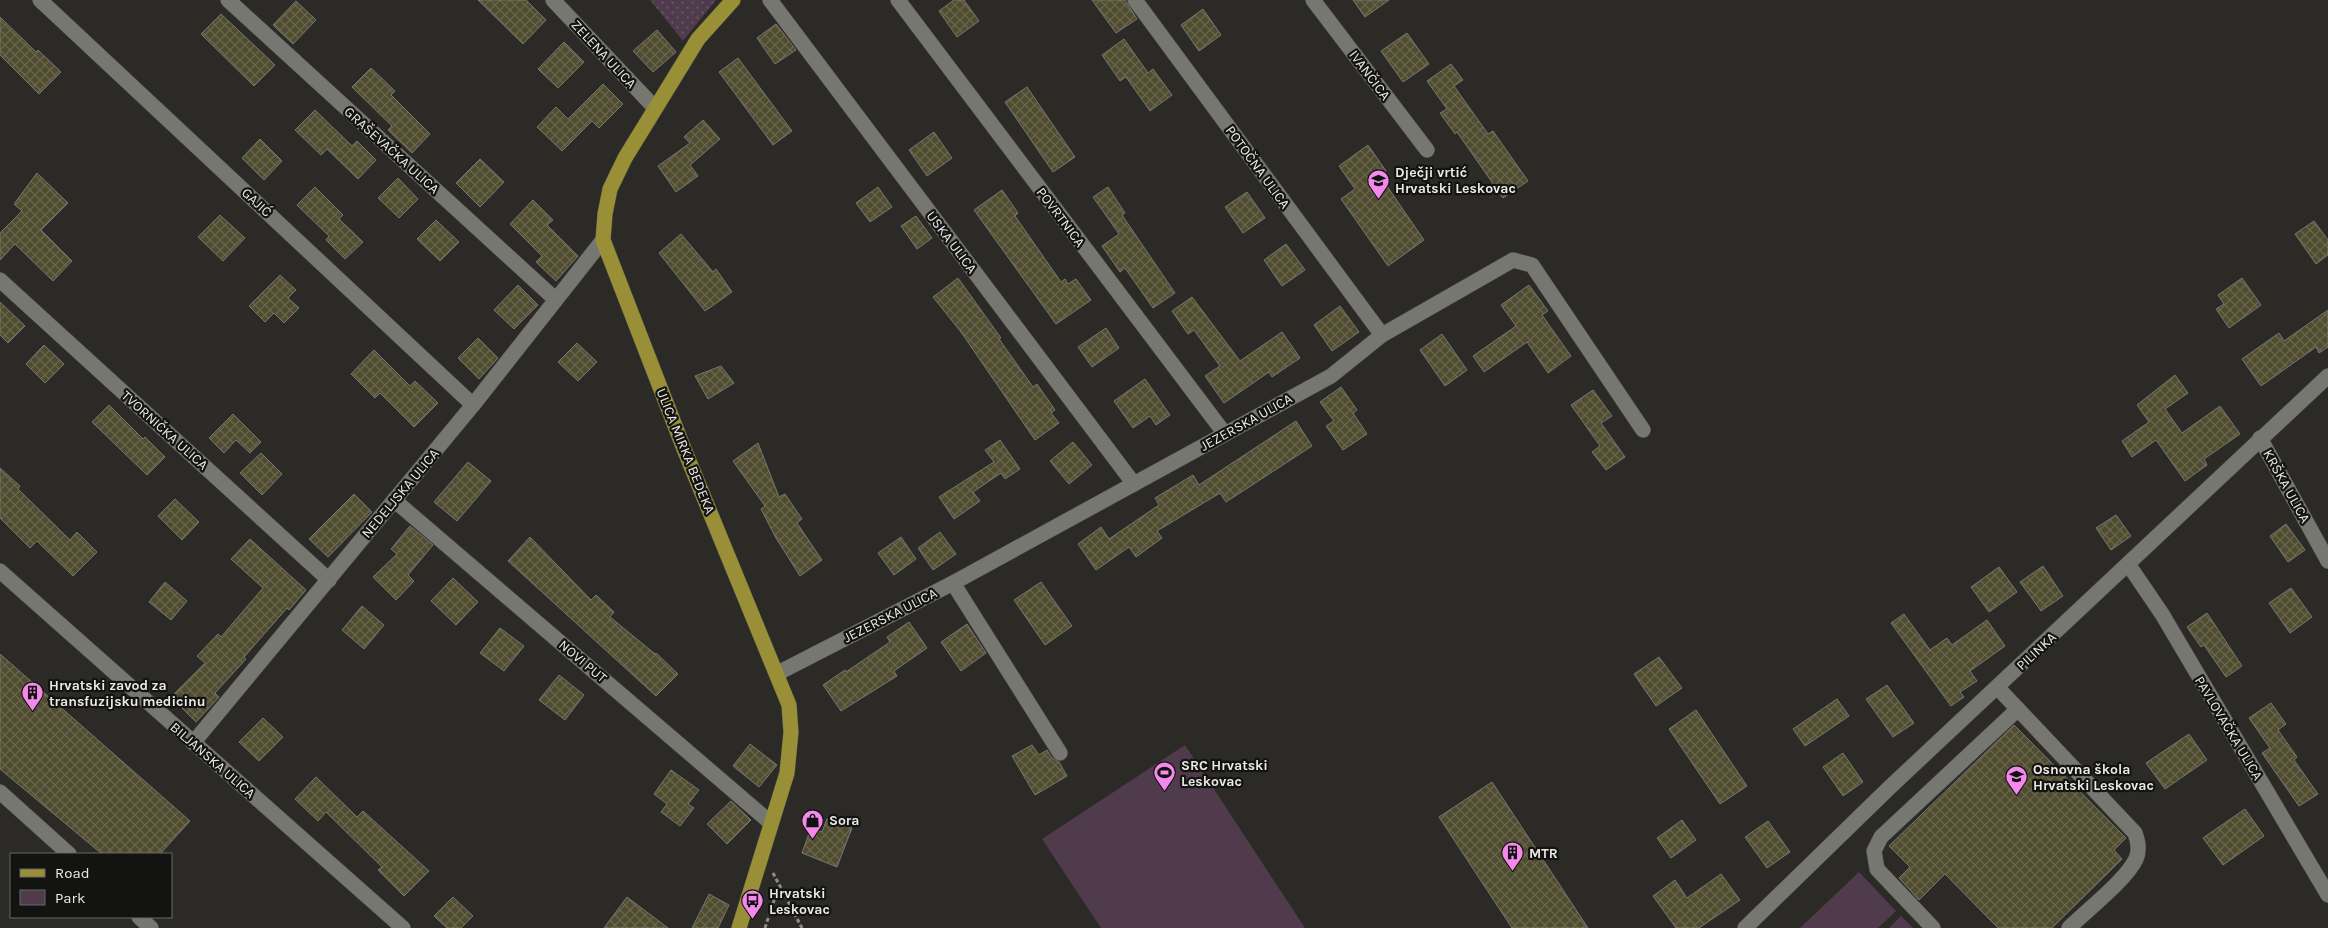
<svg xmlns="http://www.w3.org/2000/svg" width="2328" height="928" font-family="Karla,sans-serif">
<style>
.grass{fill:url(#grass-dots)}
.green{fill:#4f3b4c}
.building{fill:url(#building-cross-hatch);stroke:#777771}
.lines{fill:none;stroke-linecap:round;stroke-linejoin:round}
.minor-casing{stroke:#474743;stroke-width:16}
.major-casing{stroke:#474743;stroke-width:16}
.path{stroke:#8d8c88;stroke-width:3;stroke-dasharray:4 2.5;stroke-linecap:butt}
.minor{stroke:#777771;stroke-width:15}
.major{stroke:#988f36;stroke-width:15}
.labels{text-anchor:middle;stroke-width:4.5;stroke-linejoin:round;paint-order:stroke}
.street-label{font-size:14px;fill:#ebeae7;stroke:#131311}
.poi-label{font-size:14px;font-weight:bold;fill:#ebeae7;stroke:#131311;text-anchor:start}
</style>
<defs>
<pattern id="grass-dots" width="8" height="8" patternUnits="userSpaceOnUse" patternTransform="scale(1.25)"><rect width="8" height="8" fill="#4f3b4c"/><path d="M2 2h.1M6 6h.1" fill="none" stroke="#685866" stroke-width="1.8" stroke-linecap="round"/></pattern>
<pattern id="building-cross-hatch" width="8" height="8" patternUnits="userSpaceOnUse" patternTransform="scale(1.25)"><rect width="8" height="8" fill="#504c30"/><path d="M0 0l8 8M0 8l8-8" fill="none" stroke="#69664e"/></pattern>
</defs>
<rect width="100%" height="100%" fill="#2b2a26"/>
<path class="grass" d="M650,0H716L683,41Z"/>
<g class="green">
<path d="M1185,745L1305,928H1101L1042,839Z"/>
<path d="M1859,872L1896,911L1878,928H1800Z"/>
<path d="M1901,916L1913,928H1889Z"/>
</g>
<g class="building">
<path d="M478,0H526L546,20L523,44Z"/>
<path d="M954,0H964L979,21L957,37L939,11Z"/>
<path d="M1092,0H1125L1137,19L1116,33Z"/>
<path d="M1353,0H1389L1365,17Z"/>
<path d="M296,1L316,20L293,44L273,25Z"/>
<path d="M1203,9L1221,35L1199,51L1181,25Z"/>
<path d="M221,14L275,65L254,86L201,34Z"/>
<path d="M0,17L36,52L38,50L61,72L39,94L0,55Z"/>
<path d="M776,24L796,50L775,64L757,38Z"/>
<path d="M657,30L676,52L653,72L633,51Z"/>
<path d="M1407,33L1429,64L1403,82L1381,51Z"/>
<path d="M1124,39L1148,73L1153,69L1172,95L1150,111L1126,77L1120,81L1102,55Z"/>
<path d="M564,42L584,62L558,88L538,69Z"/>
<path d="M738,58L792,131L773,145L719,72Z"/>
<path d="M1451,64L1463,80L1454,86L1488,134L1493,131L1528,181L1503,198L1457,132L1455,134L1440,113L1447,109L1427,81Z"/>
<path d="M371,68L395,91L391,95L430,134L412,153L388,130L392,126L352,87Z"/>
<path d="M603,84L623,104L599,128L592,121L562,151L537,127L556,107L568,119Z"/>
<path d="M1027,87L1075,157L1053,172L1005,102Z"/>
<path d="M315,110L352,146L357,141L376,160L358,179L327,149L321,155L295,130Z"/>
<path d="M703,120L720,139L690,165L698,176L676,192L658,166L690,143L684,137Z"/>
<path d="M934,132L952,158L927,176L909,150Z"/>
<path d="M260,139L282,161L264,180L242,158Z"/>
<path d="M1368,145L1386,171L1380,176L1424,240L1388,266L1341,199L1355,189L1339,166Z"/>
<path d="M480,159L504,182L480,207L456,183Z"/>
<path d="M37,173L68,203L41,230L72,261L53,281L15,244L0,260V233L22,211L14,204Z"/>
<path d="M398,178L418,199L399,218L378,198Z"/>
<path d="M315,187L343,215L339,219L363,242L345,259L326,240L329,236L297,205Z"/>
<path d="M878,187L892,207L870,222L856,203Z"/>
<path d="M1108,187L1125,213L1122,215L1175,293L1153,308L1125,268L1120,272L1102,246L1119,234L1093,197Z"/>
<path d="M1002,190L1018,213L1015,216L1061,282L1065,279L1068,284L1076,279L1091,300L1056,324L974,210Z"/>
<path d="M1247,192L1265,218L1243,233L1225,207Z"/>
<path d="M533,200L553,220L547,225L578,256L556,281L536,262L542,256L510,224Z"/>
<path d="M220,215L245,238L223,261L198,237Z"/>
<path d="M916,216L932,238L917,249L901,226Z"/>
<path d="M436,220L459,242L440,261L417,239Z"/>
<path d="M2314,221L2328,240V255L2316,264L2295,234Z"/>
<path d="M681,234L713,272L716,269L732,292L705,311L659,253Z"/>
<path d="M1286,244L1305,270L1282,286L1264,260Z"/>
<path d="M280,275L296,290L288,298L299,308L284,323L274,313L265,322L249,306Z"/>
<path d="M958,278L1001,338L999,339L1033,387L1037,384L1055,410L1051,413L1059,423L1035,440L961,332L933,297Z"/>
<path d="M2242,278L2261,305L2229,328L2216,309L2224,304L2218,295Z"/>
<path d="M518,285L538,305L514,329L494,310Z"/>
<path d="M1529,285L1548,311L1542,315L1571,356L1548,373L1527,342L1484,372L1473,356L1516,326L1501,305Z"/>
<path d="M1192,297L1240,361L1282,332L1300,358L1272,377L1269,372L1224,403L1205,376L1220,366L1194,330L1188,334L1172,311Z"/>
<path d="M0,302L25,326L8,343L0,335Z"/>
<path d="M1340,306L1359,332L1332,351L1314,325Z"/>
<path d="M2328,310V347L2319,353L2316,347L2261,386L2242,359L2279,333L2284,341Z"/>
<path d="M1106,328L1119,348L1092,367L1078,347Z"/>
<path d="M1442,334L1467,370L1445,386L1420,350Z"/>
<path d="M478,338L498,358L479,379L458,358Z"/>
<path d="M577,343L597,362L578,381L558,362Z"/>
<path d="M44,345L64,364L45,383L26,364Z"/>
<path d="M374,350L410,386L415,381L438,403L414,427L380,393L375,398L351,374Z"/>
<path d="M721,366L734,383L708,399L695,376Z"/>
<path d="M2175,375L2188,393L2165,409L2182,433L2220,406L2240,434L2204,459L2207,465L2185,481L2156,440L2132,457L2122,441L2149,422L2137,405Z"/>
<path d="M1145,379L1170,415L1156,425L1150,416L1133,428L1114,401Z"/>
<path d="M1341,387L1357,410L1353,413L1367,434L1343,450L1326,426L1334,421L1320,402Z"/>
<path d="M1593,390L1612,416L1601,423L1625,457L1606,470L1592,452L1600,446L1571,405Z"/>
<path d="M109,405L143,439L145,437L165,457L147,475L92,422Z"/>
<path d="M233,414L261,442L250,453L236,440L224,453L209,438Z"/>
<path d="M1296,421L1312,446L1226,502L1220,493L1157,531L1162,538L1136,557L1129,547L1096,570L1078,544L1101,527L1109,539L1159,505L1155,498L1193,475L1199,485Z"/>
<path d="M1000,440L1020,469L1005,479L1001,473L973,492L980,501L954,519L939,497L994,462L985,450Z"/>
<path d="M1073,442L1092,465L1069,484L1050,461Z"/>
<path d="M758,443L779,497L785,494L802,519L797,523L822,560L800,576L776,538L761,509L765,506L733,461Z"/>
<path d="M261,453L282,474L262,495L240,473Z"/>
<path d="M468,462L491,481L457,521L434,502Z"/>
<path d="M0,468L20,486L18,489L70,540L77,532L97,552L73,576L37,541L30,548L0,518Z"/>
<path d="M354,494L372,512L328,557L309,539Z"/>
<path d="M175,499L199,522L182,540L158,516Z"/>
<path d="M2116,515L2131,536L2111,550L2096,528Z"/>
<path d="M2286,524L2305,550L2288,562L2270,536Z"/>
<path d="M410,526L433,545L408,575L414,581L396,600L373,577L397,554L391,549Z"/>
<path d="M940,532L956,554L933,570L918,548Z"/>
<path d="M530,537L591,600L596,595L614,612L610,617L655,654L656,653L678,674L656,696L508,561Z"/>
<path d="M901,537L916,559L894,575L878,553Z"/>
<path d="M250,539L306,590L289,610L287,608L244,657L246,659L215,693L219,697L196,722L171,697L205,663L197,656L218,634L221,637L263,588L231,559Z"/>
<path d="M2043,566L2063,596L2041,611L2020,582Z"/>
<path d="M1999,567L2017,592L1989,612L1971,587Z"/>
<path d="M453,578L478,602L456,625L431,601Z"/>
<path d="M165,582L187,601L171,620L149,602Z"/>
<path d="M1041,582L1072,626L1045,645L1014,600Z"/>
<path d="M2291,588L2312,617L2290,633L2269,603Z"/>
<path d="M362,606L384,625L364,649L342,630Z"/>
<path d="M2207,613L2242,666L2226,677L2204,645L2201,647L2187,627Z"/>
<path d="M1904,614L1930,650L1947,638L1952,645L1987,620L2005,646L1970,671L1977,681L1960,692L1964,697L1951,706L1891,623Z"/>
<path d="M909,622L927,648L894,671L897,676L841,711L823,685L845,670L846,672L890,642L887,637Z"/>
<path d="M967,624L986,653L961,671L941,642Z"/>
<path d="M500,628L524,646L504,671L480,653Z"/>
<path d="M0,654L190,821L160,854H102L0,769Z"/>
<path d="M1659,657L1682,688L1656,706L1634,674Z"/>
<path d="M559,675L584,695L565,720L539,700Z"/>
<path d="M1887,685L1914,723L1893,737L1866,699Z"/>
<path d="M1837,699L1849,716L1805,746L1793,729Z"/>
<path d="M2271,703L2286,724L2278,730L2297,757L2294,760L2318,794L2299,806L2262,753L2270,748L2249,718Z"/>
<path d="M1696,710L1747,786L1720,804L1669,729Z"/>
<path d="M263,718L283,737L259,761L239,742Z"/>
<path d="M2014,725L2126,838L2114,850L2122,859L2052,928H1998L1945,874L1919,900L1899,878L1910,867L1889,846Z"/>
<path d="M2189,734L2207,760L2165,789L2146,763Z"/>
<path d="M750,744L777,765L759,787L733,766Z"/>
<path d="M1032,745L1039,755L1047,750L1052,758L1059,762L1067,776L1035,795L1012,756Z"/>
<path d="M1843,753L1863,782L1843,796L1823,767Z"/>
<path d="M671,770L699,790L688,804L694,808L680,826L661,812L667,804L654,794Z"/>
<path d="M316,777L357,817L363,811L429,871L404,896L378,870L382,867L326,812L318,821L295,799Z"/>
<path d="M1492,782L1588,928H1512L1439,817Z"/>
<path d="M731,801L751,820L727,844L707,824Z"/>
<path d="M2245,809L2264,836L2223,865L2203,838Z"/>
<path d="M827,819L852,828L837,867L802,853L811,828L822,832Z"/>
<path d="M1682,820L1696,840L1671,858L1657,838Z"/>
<path d="M1768,821L1790,852L1767,868L1745,837Z"/>
<path d="M1721,874L1740,900L1699,928H1676L1653,896L1675,880L1687,898Z"/>
<path d="M709,894L729,905L718,928H692Z"/>
<path d="M453,897L473,916L461,928H447L434,916Z"/>
<path d="M627,897L668,928H604Z"/>
</g>
<g class="lines">
<defs>
<g id="minor">
<path d="M40,0L473,405"/>
<path d="M228,0L555,299"/>
<path d="M553,0L655,108"/>
<path d="M770,0L1134,484"/>
<path d="M898,0L1225,434"/>
<path d="M1135,0L1382,335"/>
<path d="M1313,0L1427,150"/>
<path d="M0,280L329,580"/>
<path d="M2260,438L2328,561"/>
<path d="M394,500L771,823"/>
<path d="M2128,564L2162,614L2328,895"/>
<path d="M0,571L403,928"/>
<path d="M953,583L1060,753"/>
<path d="M778,673L953,583L1331,376L1382,335L1513,260L1532,265L1643,430"/>
<path d="M1997,687L2135,833C2138,841 2140,850 2136,859C2126,880 2087,910 2069,928"/>
<path d="M193,743L473,405L603,240"/>
<path d="M0,792L69,854"/>
<path d="M139,917L151,928"/>
<path d="M1745,928L1889,788L2328,376"/>
<path d="M1933,928L1877,869L1874,851L1881,837L2018,709"/>
</g>
<path id="major" d="M733,0L698,39L625,158L610,189L605,214L603,240L684,449L789,705L791,732L787,773L739,928"/>
</defs>
<use href="#minor" class="minor-casing"/>
<use href="#major" class="major-casing"/>
<g class="path">
<path d="M773,873L802,928"/>
<path d="M765,928L779,885"/>
</g>
<use href="#minor" class="minor"/>
<use href="#major" class="major"/>
</g>
<defs>
<symbol id="school-pin" viewBox="-11 -11 22 30"><path d="M0 17L-7.5 6A9.5 9.5 0 1 1 7.5 6Z" fill="#f788eb" stroke="#131311"/><path d="M0-5L7-2L0 1L-7-2ZM-4 1L0 2.5L4 1V4Q0 6-4 4Z" fill="#111"/></symbol>
<symbol id="building-pin" viewBox="-11 -11 22 30"><path d="M0 17L-7.5 6A9.5 9.5 0 1 1 7.5 6Z" fill="#f788eb" stroke="#131311"/><path d="M-4-6H4V6H1V3H-1V6H-4ZM-2.5-4.3h1.7v1.8h-1.7ZM.8-4.3h1.7v1.8H.8ZM-2.5-1h1.7V.8h-1.7ZM.8-1h1.7V.8H.8Z" fill="#111"/></symbol>
<symbol id="stadium-pin" viewBox="-11 -11 22 30"><path d="M0 17L-7.5 6A9.5 9.5 0 1 1 7.5 6Z" fill="#f788eb" stroke="#131311"/><path d="M0-5a6.5 5 0 1 0 0 10a6.5 5 0 1 0 0-10ZM-3.5-1.8h7v3.6h-7Z" fill="#111"/></symbol>
<symbol id="shop-pin" viewBox="-11 -11 22 30"><path d="M0 17L-7.5 6A9.5 9.5 0 1 1 7.5 6Z" fill="#f788eb" stroke="#131311"/><path d="M-5-2.5h2.3a2.7 3.5 0 0 1 5.4 0H5L5.5 6h-11ZM-1.5-2.5h3a1.5 2.3 0 0 0-3 0Z" fill="#111"/></symbol>
<symbol id="bus-pin" viewBox="-11 -11 22 30"><path d="M0 17L-7.5 6A9.5 9.5 0 1 1 7.5 6Z" fill="#f788eb" stroke="#131311"/><path d="M-5-6H5V4H4V6H2V4H-2V6H-4V4H-5ZM-3.5-4V0h7V-4ZM-3.5 1.2v1.5H-2V1.2ZM2 1.2v1.5H3.5V1.2Z" fill="#111"/></symbol>
</defs>
<g fill-rule="evenodd">
<use href="#school-pin" x="1366" y="168" width="25" height="34"/>
<use href="#building-pin" x="20" y="680" width="25" height="34"/>
<use href="#stadium-pin" x="1152" y="760" width="25" height="34"/>
<use href="#school-pin" x="2004" y="764" width="25" height="34"/>
<use href="#shop-pin" x="800" y="808" width="25" height="34"/>
<use href="#building-pin" x="1500" y="840" width="25" height="34"/>
<use href="#bus-pin" x="740" y="888" width="25" height="34"/>
</g>
<g class="labels">
<g class="street-label">
<text transform="translate(604 54) rotate(47)" y="5">ZELENA ULICA</text>
<text transform="translate(1370 75) rotate(53)" y="5">IVANČICA</text>
<text transform="translate(392 150) rotate(42)" y="5">GRAŠEVAČKA ULICA</text>
<text transform="translate(1258 167) rotate(54)" y="5">POTOČNA ULICA</text>
<text transform="translate(257 202) rotate(43)" y="5">GAJIĆ</text>
<text transform="translate(1061 217) rotate(53)" y="5">POVRTNICA</text>
<text transform="translate(952 242) rotate(53)" y="5">USKA ULICA</text>
<text transform="translate(1246 422) rotate(-29)" y="5">JEZERSKA ULICA</text>
<text transform="translate(165 430) rotate(42)" y="5">TVORNIČKA ULICA</text>
<text transform="translate(686 451) rotate(68)" y="5">ULICA MIRKA BEDEKA</text>
<text transform="translate(2287 486) rotate(61)" y="5">KRŠKA ULICA</text>
<text transform="translate(400 493) rotate(-50)" y="5">NEDELJSKA ULICA</text>
<text transform="translate(890 615) rotate(-27)" y="5">JEZERSKA ULICA</text>
<text transform="translate(2036 651) rotate(-43)" y="5">PILINKA</text>
<text transform="translate(583 661) rotate(40)" y="5">NOVI PUT</text>
<text transform="translate(2229 728) rotate(59)" y="5">PAVLOVAČKA ULICA</text>
<text transform="translate(213 760) rotate(41)" y="5">BILJANSKA ULICA</text>
</g>
<g class="poi-label">
<text x="1395" y="177">Dječji vrtić<tspan x="1395" dy="16">Hrvatski Leskovac</tspan></text>
<text x="49" y="690">Hrvatski zavod za<tspan x="49" dy="16">transfuzijsku medicinu</tspan></text>
<text x="1181" y="770">SRC Hrvatski<tspan x="1181" dy="16">Leskovac</tspan></text>
<text x="2033" y="774">Osnovna škola<tspan x="2033" dy="16">Hrvatski Leskovac</tspan></text>
<text x="829" y="825">Sora</text>
<text x="1529" y="858">MTR</text>
<text x="769" y="898">Hrvatski<tspan x="769" dy="16">Leskovac</tspan></text>
</g>
</g>
<rect x="10" y="853" width="162" height="65" fill="#131311" stroke="#696967"/>
<rect x="20" y="869" width="25" height="8" fill="#988f36" stroke="#696967"/>
<text x="55" y="878" font-size="15" fill="#ebeae7">Road</text>
<rect x="20" y="890" width="25" height="15" fill="#4f3b4c" stroke="#696967"/>
<text x="55" y="903" font-size="15" fill="#ebeae7">Park</text>
</svg>
